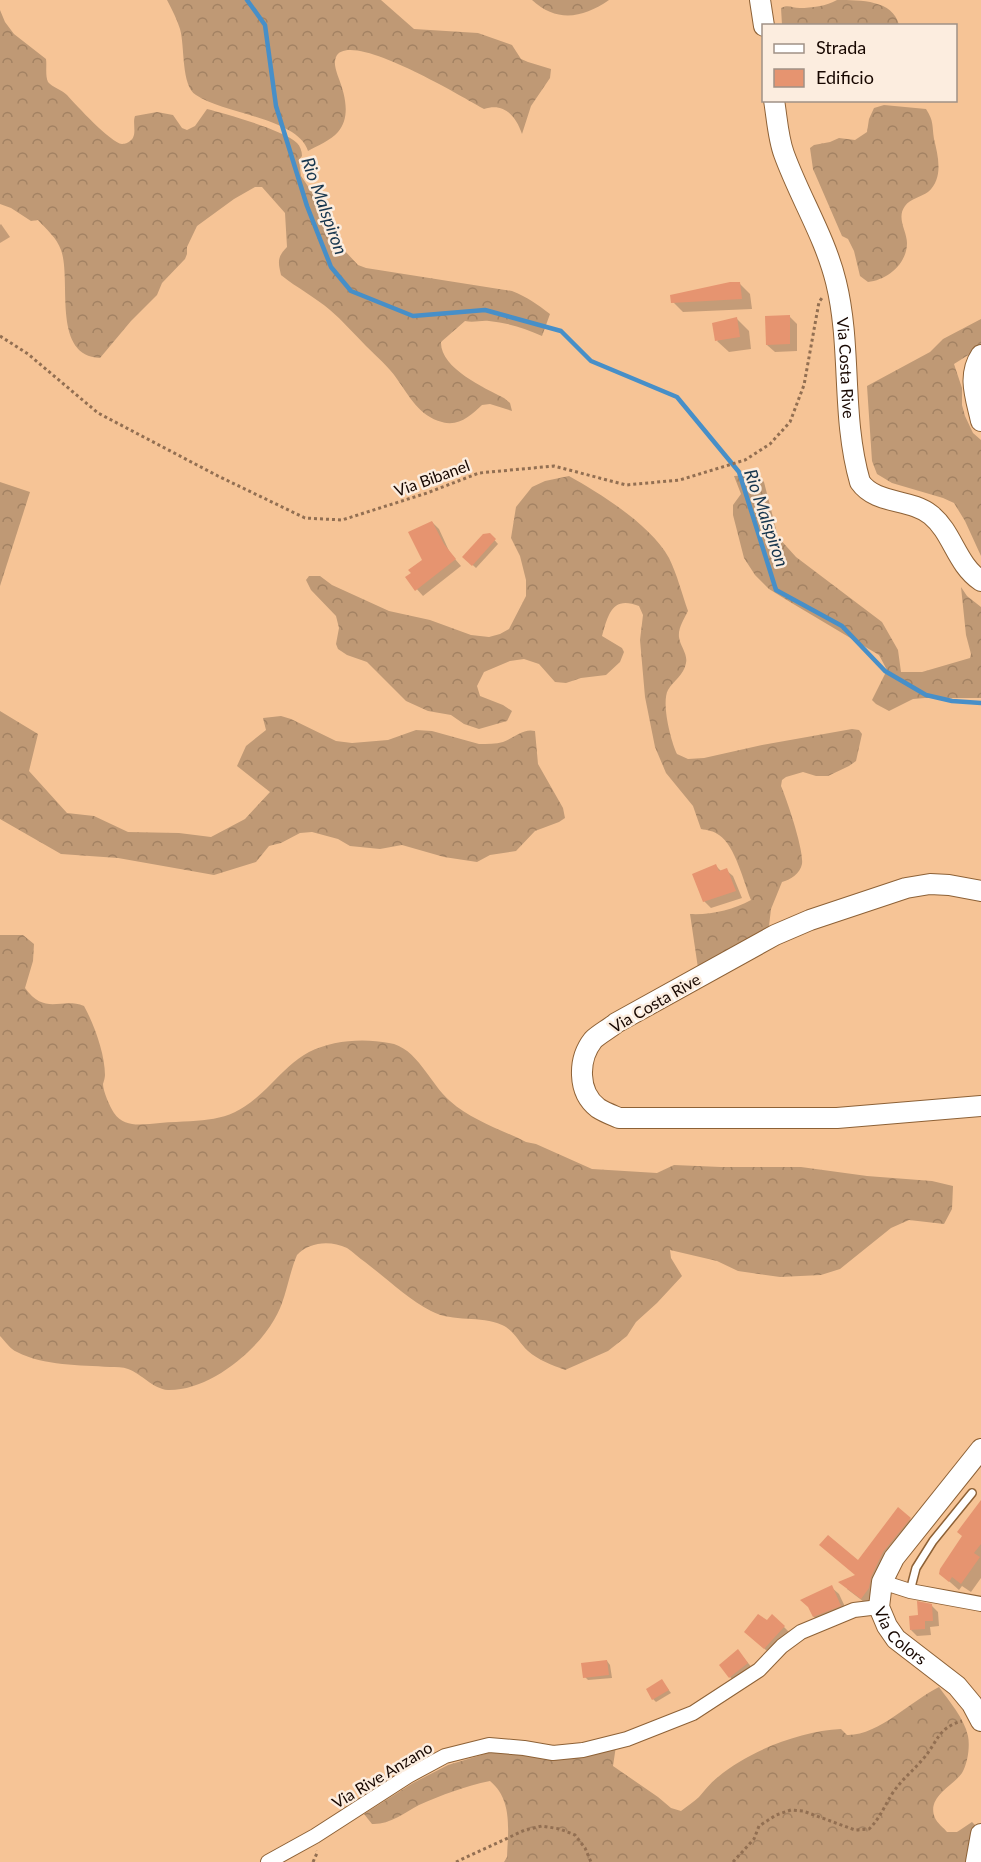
<svg xmlns="http://www.w3.org/2000/svg" width="981" height="1862" font-family="Lato,sans-serif">
<style>
.forest{fill:url(#forest-crowns)}
.shadow{fill:#0003}
.lines{fill:none;stroke-linecap:round;stroke-linejoin:round}
.stream{stroke:#478fc8;stroke-width:4.5}
.building{fill:#e69470}
.lane-casing{stroke:#8d6136;stroke-width:10}
.street-casing{stroke:#8d6136;stroke-width:16}
.secondary-casing{stroke:#8d6136;stroke-width:22}
.path{stroke:#926f52;stroke-width:3;stroke-dasharray:3 3;stroke-linecap:butt}
.lane{stroke:#fff;stroke-width:7}
.street{stroke:#fff;stroke-width:14}
.secondary{stroke:#fff;stroke-width:20}
.labels{text-anchor:middle;stroke-width:5;stroke-linejoin:round;paint-order:stroke}
.street-label{font-size:16px;fill:#170700;stroke:#fceddf}
.water-label{font-size:18px;font-style:italic;fill:#17364e;stroke:#fceddf}
</style>
<defs>
<pattern id="forest-crowns" width="20" height="18" patternUnits="userSpaceOnUse" patternTransform="scale(1.5)"><rect width="20" height="18" fill="#bf9975"/><path d="M2 6a3 3 0 1 1 6 0M12 15a3 3 0 1 1 6 0" fill="none" stroke="#a38263"/></pattern>
</defs>
<rect width="100%" height="100%" fill="#f6c496"/>
<g class="forest">
<path d="M167,0H381L414,29L478,33L512,45L521,59L528,62L551,69L550,78L531,106L522,134C516,116 504,102 484,109C465,99 349,28 336,57C333,64 337,73 339,79C345,95 351,117 338,132C331,140 317,146 308,151C298,118 223,114 196,95C181,86 185,46 180,29C177,19 172,10 167,0Z"/>
<path d="M532,0H609C583,18 557,23 532,0Z"/>
<path d="M837,0C861,0 893,0 899,25H782L781,8C788,4 792,8 800,8C811,8 827,6 837,0Z"/>
<path d="M0,10L5,22L14,34L46,59C47,65 45,76 48,82C52,87 62,90 67,95C76,105 111,143 122,144C125,144 128,143 130,141C138,135 132,124 135,116L157,112L173,115L182,128L187,130L195,126L207,109C226,114 284,130 297,143C300,146 302,151 302,156L299,160L301,176L324,210L344,250L358,265L366,268L512,291C527,297 537,304 550,314L542,336C525,328 508,323 489,321C481,320 474,323 465,321L441,342C440,368 484,388 504,398L510,403L512,411L490,404L482,405C471,415 459,427 442,422C419,416 410,397 397,379C389,367 376,356 366,346C354,334 343,321 330,310C315,297 297,288 281,275C278,262 277,257 287,247L285,213L262,187H255L234,199L197,226L187,247V254L185,259L162,283L157,295L131,321L100,358C51,356 72,280 61,250C57,238 46,229 38,220L31,221L11,208L0,204Z"/>
<path d="M884,105L926,109C934,121 932,126 934,139C938,156 944,178 928,192C921,197 910,199 905,206C896,218 907,231 907,243C907,264 887,280 868,282L860,276L854,251L848,239L842,236L813,169L810,148L814,145L830,142L839,138L855,140L867,132L869,119L874,108Z"/>
<path d="M981,319V347L954,364L962,388V405L965,416L973,433L981,440V556L965,521L954,503L943,498L892,483L877,474L872,461L867,386L930,352L943,339Z"/>
<path d="M751,475L760,478L764,482L778,537L796,557L882,622L898,650L901,672H922L970,658L971,654L966,635L961,587L967,596L981,607V698H925L913,699L889,711L876,704L872,700L887,670L879,655L790,602L769,589L755,575L744,558L733,515V505L741,494L734,476Z"/>
<path d="M569,476C601,494 651,525 669,558C677,574 682,594 688,611C684,619 678,628 679,637C680,646 688,654 686,663C684,675 673,681 668,690C661,703 671,741 677,754L688,759L704,758L762,745L852,729L859,730L862,734L856,761L849,766L828,776H816L803,772L786,777L782,780L781,786C787,800 804,850 802,864C800,874 790,880 782,882L771,909L769,926L766,929L698,968L690,914C711,915 733,910 751,900C744,883 735,845 719,835C714,831 707,830 701,829L693,806L666,773L655,747L645,697L640,640L643,615L639,606C612,595 608,615 602,636L622,648L624,652L620,662L606,675L581,678L566,683L555,682L539,664L524,659L510,661L484,672L477,686L480,696L503,705L512,711L507,721L479,729L464,724L451,715L428,711L406,701L367,662L347,655L338,649L336,644L339,628L336,616L311,590L306,580L309,576H320L332,585L389,611L430,620L471,635L489,637L500,634L509,629L526,596V580L520,556L511,538L516,507L532,487L545,481Z"/>
<path d="M0,482L30,492L0,586Z"/>
<path d="M0,711L38,734L29,771L67,813L94,816L128,832L179,833L211,837L245,819L270,792L237,766L246,746L266,730L263,718L281,716L291,719L336,741L352,743L388,740L416,730L432,731L479,744C487,744 496,744 503,742C514,738 523,728 535,731L538,764L563,808L565,818L559,822L535,831L516,851L490,855L477,862L444,857L402,845L380,849L350,846L338,839L312,832L300,833L281,843L269,846L256,862L214,875L118,858L61,854L0,819Z"/>
<path d="M0,935H23L34,944L33,961L25,988C45,1016 61,997 84,1006C94,1024 105,1054 105,1075C105,1077 104,1081 103,1084C103,1091 110,1107 114,1113C125,1129 144,1124 160,1123C213,1119 231,1125 271,1084C283,1072 294,1060 309,1052C332,1040 364,1038 389,1043C417,1047 430,1084 450,1101C471,1120 500,1129 526,1142L536,1144L592,1169L657,1173L674,1165L721,1167H801L867,1176L932,1181L953,1186L952,1209L944,1224L909,1220L891,1228L840,1269L821,1275L780,1277L738,1271L717,1261L670,1250L671,1258L682,1276L657,1303L636,1322L627,1336L608,1351L565,1370C552,1365 538,1360 528,1351C519,1343 514,1330 502,1325C480,1315 454,1323 431,1311C408,1299 386,1278 365,1262C359,1258 353,1252 347,1248C330,1240 309,1242 297,1255C288,1276 286,1301 274,1320C255,1353 208,1391 168,1390C153,1389 142,1374 128,1369C123,1367 116,1367 110,1367C80,1365 44,1366 17,1352C10,1349 5,1341 0,1336Z"/>
<path d="M939,1687C949,1701 964,1718 968,1736C970,1746 968,1763 962,1773C953,1786 926,1797 935,1818C937,1823 944,1828 947,1832H957L972,1822L975,1825V1844L971,1862H504L507,1857C508,1831 513,1800 490,1781C465,1786 442,1795 419,1805C404,1813 389,1825 372,1824L364,1814L413,1783L448,1765L488,1753L509,1752L569,1759L582,1753L616,1746L613,1766L658,1797L671,1808L681,1811C687,1806 694,1802 699,1797C705,1790 711,1782 718,1777C749,1751 800,1731 841,1729L847,1735C878,1736 912,1700 939,1687Z"/>
</g>
<g class="shadow">
<path d="M1,224L10,237L0,243V225Z"/>
<path d="M740,284L750,294L752,309L683,312L673,302Z"/>
<path d="M789,316L797,324V351L775,352L767,345Z"/>
<path d="M737,319L749,331L751,349L729,352L717,341Z"/>
<path d="M432,522L439,529L450,553L461,566L423,596L407,578L424,560Z"/>
<path d="M489,534L498,544L476,568L464,557Z"/>
<path d="M716,866L722,872L726,870L733,876L742,898L711,908L704,901Z"/>
<path d="M981,1505V1578L971,1592L962,1586L959,1590L942,1575Z"/>
<path d="M910,1519L917,1526L868,1605L847,1589L856,1575L858,1562Z"/>
<path d="M831,1587L839,1594L848,1613L822,1624L814,1617L810,1608Z"/>
<path d="M932,1606L938,1612L939,1626L930,1627L931,1635L917,1636L911,1630L919,1617Z"/>
<path d="M767,1622L784,1627L796,1639L777,1660L746,1632Z"/>
<path d="M738,1651L759,1676L742,1689L730,1677Z"/>
<path d="M607,1661L610,1665L612,1678L588,1680L585,1677Z"/>
<path d="M662,1681L671,1693L656,1702L653,1699Z"/>
</g>
<g class="lines">
<path class="stream" d="M247,0L265,25L276,106L307,206L331,267L351,291L413,316L485,310L561,331L591,361L677,397L739,472L776,590L842,626L885,671L926,695L952,701L981,703"/>
</g>
<g class="building">
<path d="M730,282H740L742,299L671,303L670,295Z"/>
<path d="M790,315V344L766,345L765,316Z"/>
<path d="M737,317L740,337L715,341L712,323Z"/>
<path d="M432,521L444,544L456,559L415,591L405,577L411,573L408,570L422,560L408,532Z"/>
<path d="M490,533L496,539L472,566L462,557L483,534Z"/>
<path d="M716,864L719,871L727,868L736,891L703,902L692,874Z"/>
<path d="M981,1500V1544L974,1553L980,1557L961,1584L952,1577L949,1582L939,1574L940,1569L962,1536L957,1532Z"/>
<path d="M898,1507L911,1518L883,1552L871,1577L869,1588L861,1599L838,1582L855,1575L819,1545L828,1535L858,1560Z"/>
<path d="M832,1585L841,1606L813,1617L808,1607L800,1600Z"/>
<path d="M917,1601L932,1604L933,1621H925V1629L910,1630L909,1616L918,1615Z"/>
<path d="M758,1614L767,1620L772,1614L785,1626L764,1649L744,1632Z"/>
<path d="M738,1649L748,1663L729,1678L719,1665Z"/>
<path d="M607,1660L609,1675L583,1678L581,1663Z"/>
<path d="M662,1679L669,1690L652,1700L646,1689Z"/>
</g>
<g class="lines">
<defs>
<path id="lane" d="M910,1591L916,1568L933,1541L972,1493"/>
<g id="street">
<path d="M882,1582L910,1591L981,1604"/>
<path d="M268,1862L315,1836L408,1776L445,1756L489,1745L524,1748L553,1753L583,1750L627,1739L693,1713L759,1670L782,1646L801,1632L854,1610L879,1607"/>
</g>
<g id="secondary">
<path d="M760,0L764,26"/>
<path id="s1" d="M774,100C777,118 778,138 784,154C800,198 825,237 836,282C852,347 841,416 860,482C876,505 910,498 931,515C953,533 956,564 981,581"/>
<path d="M981,355C967,376 976,398 981,421"/>
<path d="M981,891L949,885L930,884L906,888L810,920L775,935L616,1023C609,1029 599,1034 593,1040C578,1059 577,1092 598,1108C604,1112 612,1115 619,1118H837L981,1106"/>
<path id="s2" d="M981,1449L894,1558L882,1582L879,1607L887,1626L896,1639L957,1686L972,1704L981,1721"/>
<path d="M976,1862L981,1834"/>
</g>
</defs>
<use href="#lane" class="lane-casing"/>
<use href="#street" class="street-casing"/>
<use href="#secondary" class="secondary-casing"/>
<g class="path">
<path d="M0,336L28,354L98,413L218,476L305,518L342,520L427,493L479,473L554,466L626,485L680,480L745,460L770,444L790,422L804,385L819,302L822,298"/>
<path d="M313,1862L317,1853L316,1851"/>
<path d="M456,1862L525,1830L542,1826L560,1829L575,1835L585,1848L591,1862"/>
<path d="M733,1862L754,1839L759,1826L776,1815L791,1810L803,1811L855,1830L869,1829C880,1818 884,1807 892,1794C901,1780 913,1771 923,1759C938,1742 937,1728 962,1721"/>
</g>
<use href="#lane" class="lane"/>
<use href="#street" class="street"/>
<use href="#secondary" class="secondary"/>
</g>
<g class="labels">
<g class="street-label">
<text dy="6" stroke="none"><textPath href="#s1" startOffset="280">Via Costa Rive</textPath></text>
<text transform="translate(432 478) rotate(-20)" y="6">Via Bibanel</text>
<text transform="translate(655 1003) rotate(-30)" y="6">Via Costa Rive</text>
<text dy="6" stroke="none"><textPath href="#s2" startOffset="228">Via Colors</textPath></text>
<text transform="translate(382 1775) rotate(-31)" y="6">Via Rive Anzano</text>
</g>
<g class="water-label">
<text transform="translate(324 206) rotate(70)" y="6">Rio Malspiron</text>
<text transform="translate(766 518) rotate(71)" y="6">Rio Malspiron</text>
</g>
</g>
<rect x="762" y="24" width="195" height="78" fill="#fceddf" stroke="#a09186" stroke-width="1.5"/>
<rect x="774" y="44" width="30" height="9" fill="#ffffff" stroke="#a09186" stroke-width="1.5"/>
<text x="816" y="54" font-size="18" fill="#170700">Strada</text>
<rect x="774" y="69" width="30" height="18" fill="#e69470" stroke="#a09186" stroke-width="1.5"/>
<text x="816" y="84" font-size="18" fill="#170700">Edificio</text>
</svg>
